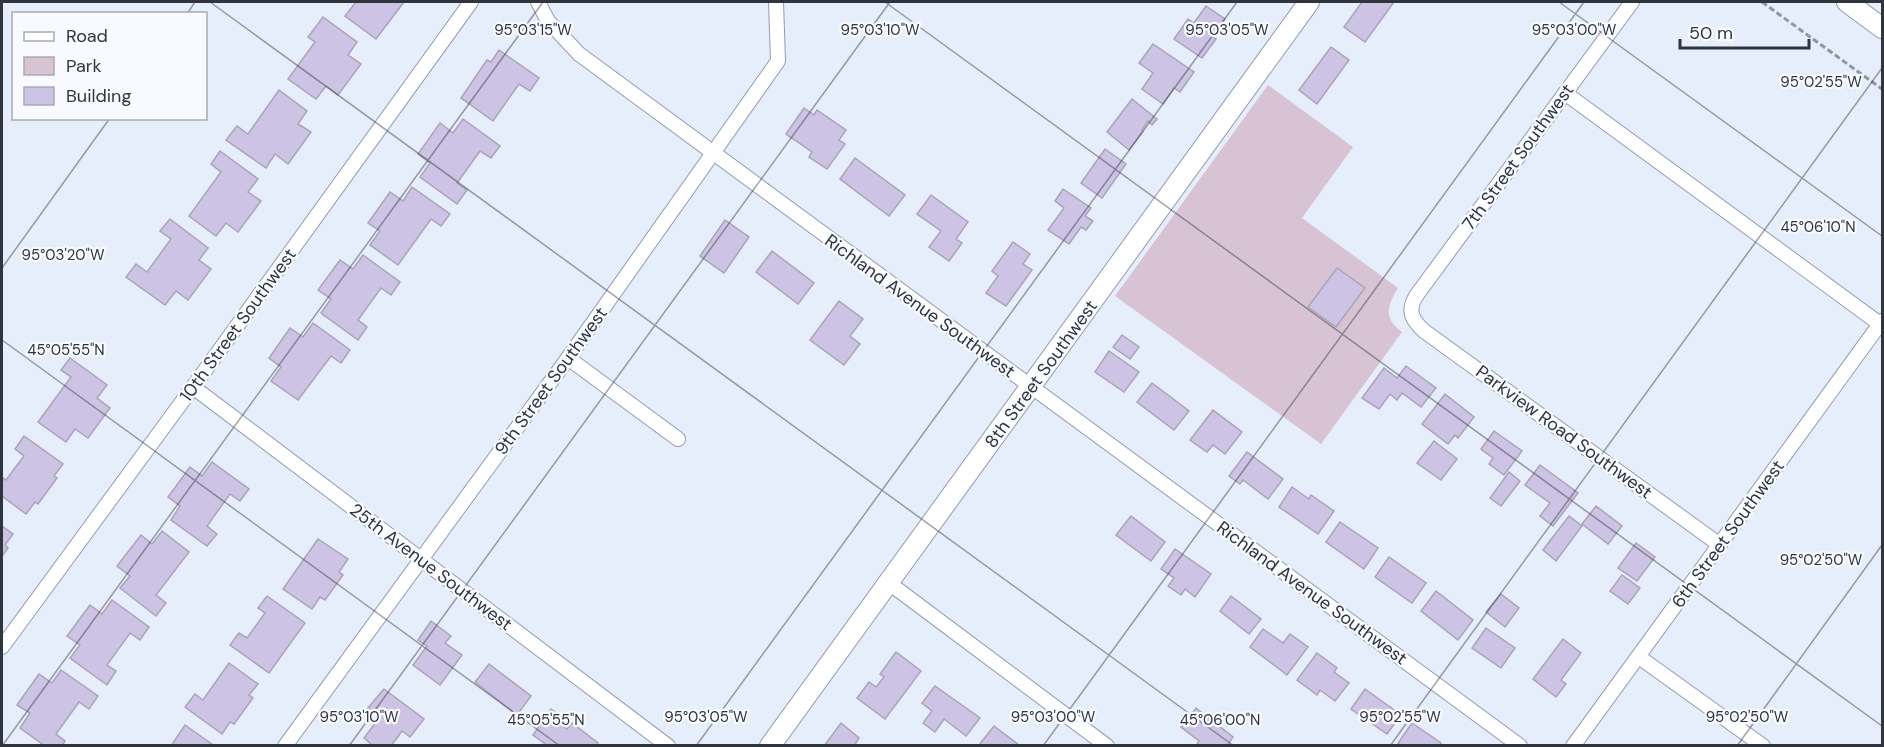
<svg xmlns="http://www.w3.org/2000/svg" width="1884" height="747" font-family="'DM Sans',sans-serif">
<style>
.green{fill:#d7c3d3}
.building{fill:#cdc3e4;stroke:#aaa3ba;stroke-width:1.5}
.lines{fill:none;stroke-linecap:round;stroke-linejoin:round}
.street-casing{stroke:#939cb2;stroke-width:16}
.secondary-casing{stroke:#939cb2;stroke-width:22}
.path{stroke:#9096a2;stroke-width:3;stroke-dasharray:6 3;stroke-linecap:butt}
.street{stroke:#fff;stroke-width:14}
.secondary{stroke:#fff;stroke-width:20}
.ticks{fill:none;stroke:#30343d;stroke-width:1.5;stroke-opacity:0.45}
.labels{text-anchor:middle;stroke-width:4.5;stroke-linejoin:round;paint-order:stroke}
.street-label{font-size:18px;fill:#30343d;stroke:#f8faff}
.ticks-label{font-size:15px;text-anchor:middle;fill:#30343d;stroke:#f8faff;stroke-width:4.5;stroke-linejoin:round;paint-order:stroke}
</style>
<rect width="100%" height="100%" fill="#e6edfb"/>
<path class="green" d="M1268,85L1353,147L1302,218L1398,288C1387,306 1383,318 1402,332L1321,444L1115,296Z"/>
<g class="building">
<path d="M356,2H404L376,39L345,16Z"/>
<path d="M1362,2H1394L1365,42L1344,27Z"/>
<path d="M1206,6L1225,19L1213,37L1216,39L1202,58L1174,39L1188,19L1194,23Z"/>
<path d="M323,17L357,42L348,55L361,64L338,95L326,86L316,99L288,79L315,42L308,37Z"/>
<path d="M1153,44L1194,72L1180,92L1174,88L1163,104L1142,89L1153,73L1139,63Z"/>
<path d="M1331,47L1349,60L1317,104L1299,90Z"/>
<path d="M499,50L539,78L530,91L519,84L493,121L461,98L487,60L491,62Z"/>
<path d="M279,90L307,111L298,124L311,132L288,164L275,154L266,168L226,140L237,126L248,134Z"/>
<path d="M1132,99L1157,119L1152,125L1148,121L1142,130L1143,131L1129,150L1107,132Z"/>
<path d="M804,108L814,115L817,110L846,130L839,140L845,144L827,169L809,157L812,152L786,134Z"/>
<path d="M463,119L500,146L491,158L480,151L457,183L467,190L457,204L420,177L430,163L418,154L440,123L453,133Z"/>
<path d="M1105,149L1126,164L1102,198L1081,183Z"/>
<path d="M220,151L258,179L248,192L261,201L238,232L226,223L216,236L189,216L221,172L211,164Z"/>
<path d="M855,158L905,195L889,216L840,179Z"/>
<path d="M412,187L450,214L441,226L431,219L398,265L370,245L380,231L368,223L390,192L403,201Z"/>
<path d="M1063,189L1091,208L1085,216L1093,221L1086,230L1081,227L1069,244L1048,230L1064,208L1055,201Z"/>
<path d="M931,195L968,222L956,239L962,243L949,261L929,247L941,231L917,214Z"/>
<path d="M170,219L208,248L199,260L211,269L188,300L176,291L165,305L126,277L136,264L147,272L171,239L160,231Z"/>
<path d="M725,220L749,237L724,273L700,256Z"/>
<path d="M1013,242L1030,254L1023,264L1032,270L1006,306L986,293L998,276L992,271Z"/>
<path d="M772,251L814,283L798,304L756,272Z"/>
<path d="M363,255L400,282L391,295L381,288L358,320L367,327L358,340L321,313L331,299L318,290L340,260L353,269Z"/>
<path d="M1337,268L1365,288L1336,327L1308,307Z"/>
<path d="M839,301L863,319L850,336L860,344L844,365L810,340Z"/>
<path d="M313,323L350,350L341,363L331,356L298,400L271,381L281,367L269,358L290,328L303,337Z"/>
<path d="M1122,335L1139,347L1130,359L1113,347Z"/>
<path d="M1109,351L1139,372L1124,392L1095,372Z"/>
<path d="M70,358L107,385L97,398L110,408L88,438L75,429L66,442L38,422L71,377L61,370Z"/>
<path d="M1406,366L1436,388L1421,407L1402,393L1397,400L1390,394L1379,409L1362,398L1384,368L1397,378Z"/>
<path d="M1152,383L1189,411L1174,430L1137,402Z"/>
<path d="M1445,394L1474,417L1458,438L1455,435L1448,444L1422,424Z"/>
<path d="M1213,410L1242,432L1225,454L1213,445L1207,452L1190,440Z"/>
<path d="M1494,431L1522,451L1504,475L1489,464L1493,458L1481,449Z"/>
<path d="M24,436L63,464L54,476L57,478L38,504L35,502L26,514L2,496V477L6,480L24,456L15,449Z"/>
<path d="M1434,441L1457,459L1441,480L1417,463Z"/>
<path d="M1247,452L1283,479L1268,499L1243,480L1240,484L1229,476Z"/>
<path d="M212,462L249,489L240,501L230,494L207,526L217,534L207,546L171,520L180,506L168,497L190,467L202,476Z"/>
<path d="M1540,465L1578,493L1553,526L1540,516L1550,503L1525,485Z"/>
<path d="M1509,472L1520,481L1501,506L1490,498Z"/>
<path d="M1292,487L1309,499L1311,495L1334,511L1318,534L1279,507Z"/>
<path d="M1596,506L1622,526L1608,544L1582,524Z"/>
<path d="M1131,516L1165,542L1151,561L1116,535Z"/>
<path d="M1569,516L1582,526L1556,561L1543,550Z"/>
<path d="M1340,522L1378,548L1364,569L1326,542Z"/>
<path d="M2,526L13,534L5,545L8,548L2,556Z"/>
<path d="M162,531L189,552L156,595L166,603L156,616L120,588L130,576L117,566L141,535L152,544Z"/>
<path d="M318,539L348,559L339,572L343,575L325,600L320,597L312,609L283,589Z"/>
<path d="M1636,543L1655,557L1637,581L1618,568Z"/>
<path d="M1175,549L1211,574L1195,597L1185,589L1181,595L1168,586L1174,578L1161,569Z"/>
<path d="M1389,557L1426,583L1412,603L1375,577Z"/>
<path d="M1622,575L1640,588L1628,604L1610,591Z"/>
<path d="M1436,591L1473,620L1458,640L1421,611Z"/>
<path d="M1501,594L1519,608L1505,627L1486,612Z"/>
<path d="M267,596L305,623L269,673L230,645L239,633L247,638L265,613L258,608Z"/>
<path d="M1231,596L1261,619L1249,634L1220,611Z"/>
<path d="M112,600L149,627L140,640L130,633L107,665L116,671L107,685L70,658L80,645L67,636L90,605L102,614Z"/>
<path d="M431,621L451,636L445,643L462,655L440,685L413,665L427,646L418,640Z"/>
<path d="M1486,628L1515,648L1501,668L1472,648Z"/>
<path d="M1263,629L1283,643L1290,634L1308,647L1287,675L1250,647Z"/>
<path d="M1563,639L1581,653L1561,680L1566,684L1556,697L1533,679Z"/>
<path d="M896,652L921,671L885,719L857,698L869,682L876,687L884,677L880,674Z"/>
<path d="M1317,653L1337,668L1334,672L1349,683L1335,701L1320,690L1317,695L1297,680Z"/>
<path d="M229,663L258,684L249,695L253,698L234,724L230,722L222,734L185,707L195,694L203,700Z"/>
<path d="M489,664L531,696L517,715L475,682Z"/>
<path d="M61,670L98,696L89,709L79,702L56,734L65,741L62,746H45L20,728L30,713L17,705L39,674L52,683Z"/>
<path d="M935,686L980,718L966,736L944,719L935,732L923,723L932,711L922,703Z"/>
<path d="M384,689L424,719L410,737L402,731L391,746H373L364,738L380,717L368,708Z"/>
<path d="M1365,689L1401,715L1387,734L1351,709Z"/>
<path d="M1196,708L1233,737L1227,746H1196L1199,741L1181,727Z"/>
<path d="M551,709L564,719L560,724L567,729L572,723L598,743L596,746H548L533,735Z"/>
<path d="M841,723L859,738L854,746H824Z"/>
<path d="M1412,723L1441,743L1439,746H1402L1398,743Z"/>
<path d="M185,725L213,745V746H171Z"/>
<path d="M994,726L1019,745V746L979,745Z"/>
</g>
<g class="lines">
<defs>
<g id="street">
<path d="M538,2L548,21L579,54L1520,746"/>
<path d="M1632,2L1416,296C1407,311 1412,320 1424,331L1720,545"/>
<path d="M1565,93L1880,324"/>
<path d="M568,358L678,439"/>
<path d="M193,387L668,746"/>
<path d="M889,583L1107,746"/>
<path d="M2,647L193,387L471,2"/>
<path d="M1639,657L1763,746"/>
<path d="M285,746L568,358L778,61L776,2"/>
<path d="M1573,746L1882,321"/>
</g>
<g id="secondary">
<path d="M1847,2L1882,28"/>
<path d="M770,746L1309,2"/>
</g>
</defs>
<use href="#street" class="street-casing"/>
<use href="#secondary" class="secondary-casing"/>
<path class="path" d="M1762,2L1882,89"/>
<use href="#street" class="street"/>
<use href="#secondary" class="secondary"/>
</g>
<path class="ticks" d="M210,2L1234,746M885,2L1882,726M1559,2L1882,236M187,14L195,2M2,268L110,118M2,340L560,746M2,746L543,2M349,746L890,2M696,746L1237,2M1043,746L1584,2M1390,746L1882,68M1737,746L1882,545"/>
<g class="labels">
<g class="street-label">
<text transform="translate(1518 157) rotate(-54)" y="6">7th Street Southwest</text>
<text transform="translate(920 306) rotate(36)" y="6">Richland Avenue Southwest</text>
<text transform="translate(238 325) rotate(-54)" y="6">10th Street Southwest</text>
<text transform="translate(1041 374) rotate(-54)" y="6">8th Street Southwest</text>
<text transform="translate(551 381) rotate(-54)" y="6">9th Street Southwest</text>
<text transform="translate(1564 432) rotate(36)" y="6">Parkview Road Southwest</text>
<text transform="translate(1728 534) rotate(-54)" y="6">6th Street Southwest</text>
<text transform="translate(431 567) rotate(37)" y="6">25th Avenue Southwest</text>
<text transform="translate(1312 593) rotate(36)" y="6">Richland Avenue Southwest</text>
</g>
</g>
<g class="ticks-label">
<text x="1574" y="35">95°03'00"W</text>
<text x="533" y="35">95°03'15"W</text>
<text x="880" y="35">95°03'10"W</text>
<text x="1227" y="35">95°03'05"W</text>
<text x="1821" y="87">95°02'55"W</text>
<text x="1818" y="232">45°06'10"N</text>
<text x="63" y="260">95°03'20"W</text>
<text x="66" y="355">45°05'55"N</text>
<text x="1821" y="565">95°02'50"W</text>
<text x="359" y="722">95°03'10"W</text>
<text x="706" y="722">95°03'05"W</text>
<text x="1053" y="722">95°03'00"W</text>
<text x="1400" y="722">95°02'55"W</text>
<text x="1747" y="722">95°02'50"W</text>
<text x="546" y="725">45°05'55"N</text>
<text x="1220" y="725">45°06'00"N</text>
</g>
<rect width="1884" height="747" fill="none" stroke="#30343d" stroke-width="6"/>
<rect x="12" y="12" width="195" height="108" fill="#f8faff" stroke="#a8abb1" stroke-width="1.5"/>
<rect x="24" y="32" width="30" height="9" fill="#ffffff" stroke="#a8abb1" stroke-width="1.5"/>
<text x="66" y="42" font-size="18" fill="#30343d">Road</text>
<rect x="24" y="57" width="30" height="18" fill="#d7c3d3" stroke="#a8abb1" stroke-width="1.5"/>
<text x="66" y="72" font-size="18" fill="#30343d">Park</text>
<rect x="24" y="87" width="30" height="18" fill="#cdc3e4" stroke="#a8abb1" stroke-width="1.5"/>
<text x="66" y="102" font-size="18" fill="#30343d">Building</text>
<path d="M1680 39v9h129v-9" fill="none" stroke="#30343d" stroke-width="3"/>
<text x="1689" y="39" font-size="18" fill="#30343d" stroke="#f8faff" stroke-width="4.5" paint-order="stroke">50 m</text>
</svg>
